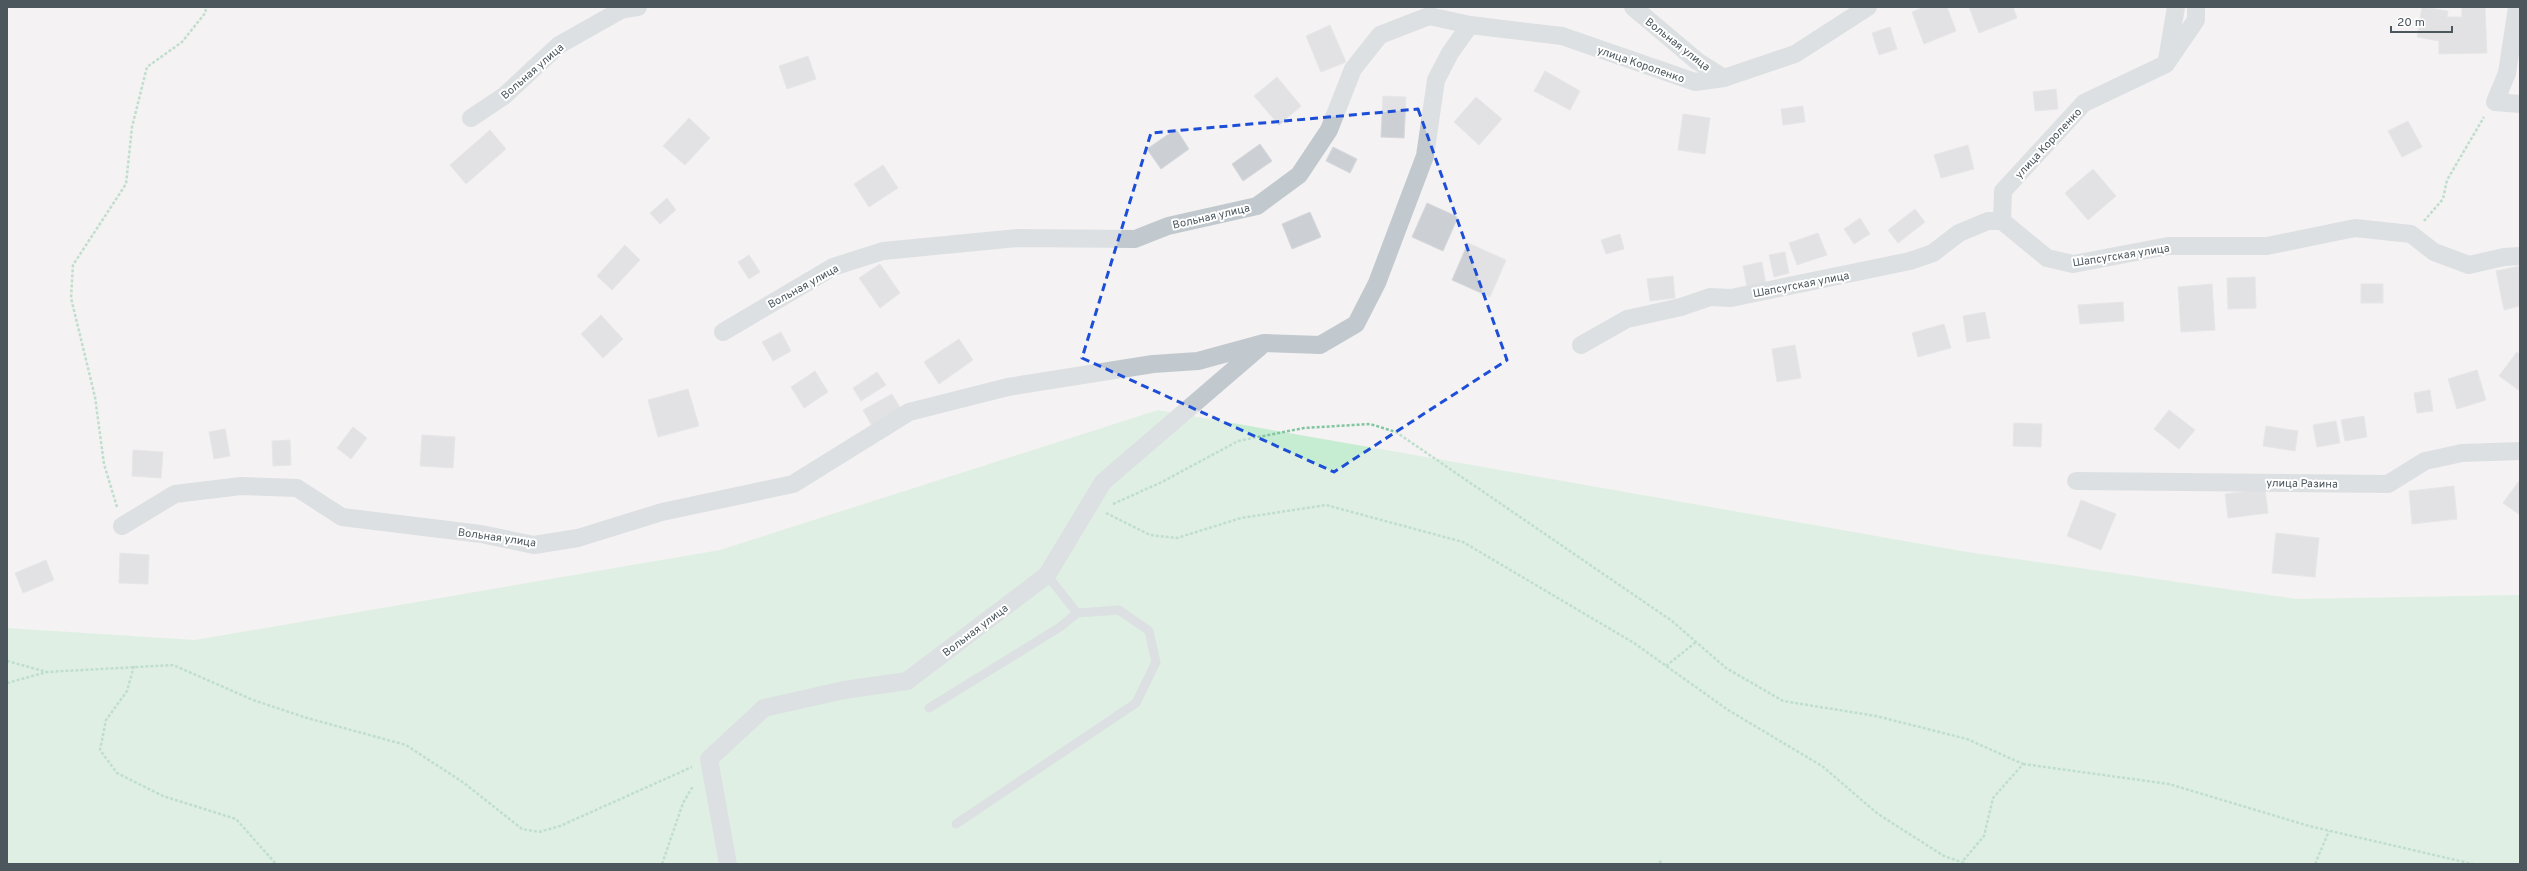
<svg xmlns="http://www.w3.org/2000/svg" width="2527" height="871" font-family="Overpass,sans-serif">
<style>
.green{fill:#c6ecd2}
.building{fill:#cccfd3;stroke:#d6d8dc}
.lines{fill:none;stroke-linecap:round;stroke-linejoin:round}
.path{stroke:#81c6a0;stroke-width:2.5;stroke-dasharray:3 2;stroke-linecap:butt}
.service{stroke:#c1c9ce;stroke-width:9}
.minor{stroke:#c1c9ce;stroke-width:18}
.marked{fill:none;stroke:#1d4ed8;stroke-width:3;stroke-dasharray:8 5;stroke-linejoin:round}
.labels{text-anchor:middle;stroke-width:4;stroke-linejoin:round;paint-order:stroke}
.street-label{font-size:11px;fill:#4b565d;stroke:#fff}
</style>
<rect width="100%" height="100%" fill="#f4f2f2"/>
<path class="green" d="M1158,410L1967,552L2296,599L2520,595V864H7V628L195,640L720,550Z"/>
<g class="building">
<path d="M1924,7H1947L1956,31L1924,44L1912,12Z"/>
<path d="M1969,7H2013L2017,18L1979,33Z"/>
<path d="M2422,7L2448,11L2447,17H2462V7H2485L2487,53L2439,54V41L2417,37Z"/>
<path d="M1330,25L1346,62L1321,72L1306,36Z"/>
<path d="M1890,27L1897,49L1879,55L1872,33Z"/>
<path d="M808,56L816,79L787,89L779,66Z"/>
<path d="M1545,71L1580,91L1570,110L1534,91Z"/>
<path d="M1277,77L1301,106L1279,125L1254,96Z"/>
<path d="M2056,89L2058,109L2035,111L2033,92Z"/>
<path d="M1383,96L1406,97L1404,138L1381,137Z"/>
<path d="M1476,97L1502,119L1479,145L1454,122Z"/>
<path d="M1803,106L1805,122L1783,125L1781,109Z"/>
<path d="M1683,114L1710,118L1705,154L1678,150Z"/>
<path d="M689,118L710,138L685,165L663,146Z"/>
<path d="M2408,121L2422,147L2402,157L2388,131Z"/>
<path d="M1176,129L1189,149L1161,169L1147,149Z"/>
<path d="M490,130L506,149L466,184L450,165Z"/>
<path d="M1260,144L1272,161L1243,181L1232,164Z"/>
<path d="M1968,145L1974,169L1941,178L1934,155Z"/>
<path d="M1333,147L1357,159L1350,173L1326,161Z"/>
<path d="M883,165L898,188L869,207L854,184Z"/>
<path d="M2093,169L2116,196L2088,220L2065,193Z"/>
<path d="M667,198L676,210L660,224L650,213Z"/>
<path d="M1427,203L1458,217L1443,251L1412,237Z"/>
<path d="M1915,209L1925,222L1898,243L1888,230Z"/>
<path d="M1310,212L1321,237L1292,249L1282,224Z"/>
<path d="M1860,218L1870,234L1854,244L1844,229Z"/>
<path d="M1818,233L1827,255L1797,265L1789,243Z"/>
<path d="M1620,234L1624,249L1606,254L1601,240Z"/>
<path d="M1468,243L1506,260L1490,297L1452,280Z"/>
<path d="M625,245L640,260L612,290L597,276Z"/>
<path d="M1785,252L1789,273L1774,277L1769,255Z"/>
<path d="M749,255L760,272L749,279L738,262Z"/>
<path d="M1762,262L1766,285L1747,288L1743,266Z"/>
<path d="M880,264L900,293L880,308L859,278Z"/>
<path d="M2520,266V306L2504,310L2496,271Z"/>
<path d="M1673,276L1675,298L1650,301L1647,279Z"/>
<path d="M2255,277L2256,308L2228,309L2227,278Z"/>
<path d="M2212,284L2215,330L2181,332L2178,287Z"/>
<rect x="2361" y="284" width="22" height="19"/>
<path d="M2123,302L2124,321L2080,324L2078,305Z"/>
<path d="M1985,312L1990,338L1967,342L1963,316Z"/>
<path d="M601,315L623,339L603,358L581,334Z"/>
<path d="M1944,324L1951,348L1918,357L1912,333Z"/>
<path d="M781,332L791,351L773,361L762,342Z"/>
<path d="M959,339L973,360L939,384L924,362Z"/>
<path d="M1795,345L1801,378L1777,382L1772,349Z"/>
<path d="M2517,352L2520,355V391L2499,376Z"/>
<path d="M2477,370L2486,400L2457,409L2448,379Z"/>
<path d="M815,371L828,392L804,408L791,387Z"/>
<path d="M877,372L886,385L861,401L853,388Z"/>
<path d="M688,389L699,426L658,437L648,400Z"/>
<path d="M2430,390L2433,411L2417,413L2414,393Z"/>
<path d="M892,394L901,409L872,426L863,410Z"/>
<path d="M2169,410L2195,430L2179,449L2154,429Z"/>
<path d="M2364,416L2367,437L2345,441L2341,420Z"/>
<path d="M2336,421L2340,443L2317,447L2313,425Z"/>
<path d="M2014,423L2042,424L2041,447L2013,446Z"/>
<path d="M2266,426L2298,431L2295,451L2263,446Z"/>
<path d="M353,427L367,438L351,459L337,448Z"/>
<path d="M225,429L230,456L214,459L209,432Z"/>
<path d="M422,435L455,437L453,468L420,466Z"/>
<path d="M290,440L291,465L273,466L272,441Z"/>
<path d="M133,450L163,452L161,478L132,476Z"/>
<path d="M2519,481L2520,482V515L2503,503Z"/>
<path d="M2454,486L2457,519L2412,524L2409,491Z"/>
<path d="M2265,489L2268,513L2228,518L2225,494Z"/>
<path d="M2081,500L2116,514L2101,550L2067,536Z"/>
<path d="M2276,533L2319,538L2315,577L2272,573Z"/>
<path d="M120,553L149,555L148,584L119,583Z"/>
<path d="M46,560L54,580L23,593L15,573Z"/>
</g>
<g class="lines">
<g class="path">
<path d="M2424,221L2443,199L2447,180L2484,117"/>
<path d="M1113,504L1162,482L1238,441L1304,428L1370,424L1396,432L1672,621L1726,668L1783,701L1876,716L1967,739L2023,764L1993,798L1984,836L1962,862"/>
<path d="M117,507L104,464L95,397L71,298L73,265L126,184L132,127L147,67L182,42L206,12L205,7"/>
<path d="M1106,513L1150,535L1177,538L1241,518L1326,505L1463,542L1634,643L1728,710L1822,766L1878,814L1944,856L1967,864"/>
<path d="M7,661L47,672L173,665L253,700L307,718L406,745L464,783L522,829L539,832L560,826L692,767"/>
<path d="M134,666L127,691L106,720L100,750L117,773L163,796L236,819L276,864"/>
<path d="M1666,666L1696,642"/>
<path d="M7,683L47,672"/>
<path d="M2023,764L2169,784L2309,826L2473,864"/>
<path d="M1659,861L1663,864"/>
<path d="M662,864L683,803L693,786"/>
<path d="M2315,864L2329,831"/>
</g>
<g class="service">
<path d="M1047,575L1077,613"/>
<path d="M929,708L1060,627L1077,613L1119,610L1149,631L1156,662L1136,703L956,824"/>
</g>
<g class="minor">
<path d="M1633,7L1697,61L1724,78"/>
<path d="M2517,7L2507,73L2495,102L2520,104"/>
<path d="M2167,60L2176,7"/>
<path d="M471,118L504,96L559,45L621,10L638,7"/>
<path d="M2002,221L2003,191L2084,103L2166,64L2196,20V7"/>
<path d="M723,332L833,267L883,251L1018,238L1135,239L1168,226L1257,206L1299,175L1329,130L1353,69L1380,35L1429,16L1470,25L1562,36L1695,82L1724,78L1795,54L1868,7"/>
<path d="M1581,345L1627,319L1681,307L1710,297L1731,298L1910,261L1933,253L1959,233L1988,221H2002L2047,258L2073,264L2168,246H2267L2355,228L2411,234L2434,252L2469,265L2504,257L2520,256"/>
<path d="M2076,481L2388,484L2425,461L2462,453L2520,451"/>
<path d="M122,526L175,494L241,486L297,488L342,517L481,534L534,545L578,538L662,512L793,484L909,412L1008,387L1153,364L1198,361L1264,343L1320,345L1356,324L1377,283L1425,156L1436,80L1450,53L1470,25"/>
<path d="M728,864L709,759L764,708L844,690L907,681L1047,575L1103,482L1260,347"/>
</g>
</g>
<path d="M0 0H2527V871H0ZM1418,109L1507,360L1334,472L1082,358L1151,133Z" fill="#f4f2f2" fill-opacity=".55" fill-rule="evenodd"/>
<path class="marked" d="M1418,109L1507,360L1334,472L1082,358L1151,133Z"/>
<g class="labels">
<g class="street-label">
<text transform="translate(1678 44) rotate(38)" y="4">Вольная улица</text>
<text transform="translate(1641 64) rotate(19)" y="4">улица Короленко</text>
<text transform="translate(532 71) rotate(-41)" y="4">Вольная улица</text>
<text transform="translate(2048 143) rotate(-47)" y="4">улица Короленко</text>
<text transform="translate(1211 216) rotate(-13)" y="4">Вольная улица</text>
<text transform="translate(2121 255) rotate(-9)" y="4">Шапсугская улица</text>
<text transform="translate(1801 284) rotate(-11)" y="4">Шапсугская улица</text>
<text transform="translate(803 286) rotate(-29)" y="4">Вольная улица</text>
<text transform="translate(2302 483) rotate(1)" y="4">улица Разина</text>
<text transform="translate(497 537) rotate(8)" y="4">Вольная улица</text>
<text transform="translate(975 630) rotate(-37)" y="4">Вольная улица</text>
</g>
</g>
<rect width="2527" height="871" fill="none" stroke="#4b565d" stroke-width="16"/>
<path d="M2391 26v6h61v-6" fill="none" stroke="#4b565d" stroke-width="2"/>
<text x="2397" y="26" font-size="12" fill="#4b565d" stroke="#ffffff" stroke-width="3" paint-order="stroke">20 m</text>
</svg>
